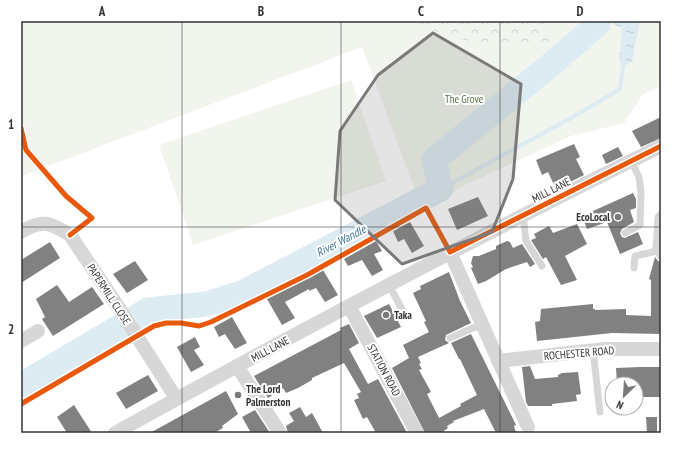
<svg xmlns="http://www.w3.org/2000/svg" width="682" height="454" font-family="'PT Sans Narrow',sans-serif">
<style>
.green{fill:#f1f5ed}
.forest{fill:url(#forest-crowns)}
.water{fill:url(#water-ripples)}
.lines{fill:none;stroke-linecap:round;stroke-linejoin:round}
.stream{stroke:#ddebf3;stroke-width:4}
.river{stroke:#ddebf3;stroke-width:25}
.building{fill:#818181}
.service{stroke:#d7d7d7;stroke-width:7}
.minor{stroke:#d7d7d7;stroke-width:14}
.cycleway-casing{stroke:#fff;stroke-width:8}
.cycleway{stroke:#e8590c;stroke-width:5}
.marked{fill:#7a7a7a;fill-opacity:0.2;stroke:#7a7a7a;stroke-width:3;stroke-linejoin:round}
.grid{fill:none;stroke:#333;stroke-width:1;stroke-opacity:0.55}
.poi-dot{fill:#7a7a7a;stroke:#fff;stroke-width:1.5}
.labels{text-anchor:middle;stroke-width:4;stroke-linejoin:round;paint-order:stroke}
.park-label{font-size:11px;fill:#56703f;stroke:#fff}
.street-label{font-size:11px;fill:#333;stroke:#fff}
.poi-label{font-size:11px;font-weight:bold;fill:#333;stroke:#fff;text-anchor:start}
.water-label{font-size:12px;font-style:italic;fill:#3f7597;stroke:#fff}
.neatline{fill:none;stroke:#333;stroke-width:1.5}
.grid-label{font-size:13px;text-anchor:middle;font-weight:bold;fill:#333}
</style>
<defs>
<pattern id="forest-crowns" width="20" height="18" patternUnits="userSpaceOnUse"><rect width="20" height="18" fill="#f1f5ed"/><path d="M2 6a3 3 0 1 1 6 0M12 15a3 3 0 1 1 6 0" fill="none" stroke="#cfd2cc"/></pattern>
<pattern id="water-ripples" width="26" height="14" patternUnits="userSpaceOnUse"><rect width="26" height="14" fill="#ddebf3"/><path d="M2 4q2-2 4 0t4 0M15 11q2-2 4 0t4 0" fill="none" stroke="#becad1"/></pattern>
</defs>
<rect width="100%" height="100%" fill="#fff"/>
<g class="green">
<path d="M21,21H661V86L643,94L624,123L571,136L463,186L424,209L413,185L362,47L22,176H21Z"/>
<path d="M351,80L386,181L193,245L159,145Z"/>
</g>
<path class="forest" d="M408,21H544L554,46L538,48L468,41L407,22Z"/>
<path class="water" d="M597,21H640L632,61L623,67L619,60L622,29L611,22L606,27L598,24Z"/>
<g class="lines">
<path class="stream" d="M441,189L580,113L620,89L623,67"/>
<path class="river" d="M21,385L148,310L206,304L242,293L441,189L434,160L548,67L598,24"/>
</g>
<g class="building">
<path d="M661,117V138L641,147L632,131Z"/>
<path d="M574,144L580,157L576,159L584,175L556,189L548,172L542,175L536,160Z"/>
<path d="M618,147L623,156L606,164L602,155Z"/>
<path d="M633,193L636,199V208L630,210L634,222L622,229L620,233L622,237L625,238L638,232L643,244L620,254L607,222L587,229L582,216Z"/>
<path d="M478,197L488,216L457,230L448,209Z"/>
<path d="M410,222L424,246L412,253L404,239L398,242L393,231Z"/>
<path d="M577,224L587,244L565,256L577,280L561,285L546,257L543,259L531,240L536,238L534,234L549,226L553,233Z"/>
<path d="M376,241L382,251L374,254L383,270L372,276L362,260L348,266L344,259Z"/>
<path d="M507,241L510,242L513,248L522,244L535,264L530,267L527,262L506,269L486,281L478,284L471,268L473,267L471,263L473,256H479L496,249V246Z"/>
<path d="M50,242L60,258L21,283V260Z"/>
<path d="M655,257L658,261L661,262V334L612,333L537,341L535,322L540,321L541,309L593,304V309H595V310L626,309V315L651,316V280L649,279Z"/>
<path d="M135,261L148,280L127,293L113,274Z"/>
<path d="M323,270L338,295L325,302L316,288L309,291V289L285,302L295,318L282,325L267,299Z"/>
<path d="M449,272L460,301L471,323L446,335L445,340L449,343L418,357L421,363L419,364L422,369L419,370L431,392L427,394L439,418L461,406L460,404L477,395L460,359H459L451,343L471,334L516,425L514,426L516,433H496L484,409L453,421L454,422L447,426L448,428L441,433H425L392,368L409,358L403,345L429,332L424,322L426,321L413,293L421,289L420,286Z"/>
<path d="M57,285L69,302L92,287L104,304L53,336L42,319L45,317L36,299Z"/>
<path d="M389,304L401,327L377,338L364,316Z"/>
<path d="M232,317L247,343L235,349L225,334L219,337L214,327Z"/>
<path d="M349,324L359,343L349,349L368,384L378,379L407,433H376L367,417L363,419L354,400L359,398L357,394L361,392L344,363L312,378V380L298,388L286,393L283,388L268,398L254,376L341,330L340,328Z"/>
<path d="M195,337L200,347L194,350L204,365L191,372L177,347Z"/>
<path d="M530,366L535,379L558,377V375L562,373L578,372L581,394L576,395L577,401L552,404V406H528L526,402L522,367Z"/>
<path d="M640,367H661V397H640L639,388H636V384H617L616,368Z"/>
<path d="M148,375L158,391L126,409L116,393Z"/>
<path d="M226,391L238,414L222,426L223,428L214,433H150Z"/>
<path d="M74,405L92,433H67L57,417Z"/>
<path d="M300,407L306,417L312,413L323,433H288L286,426L294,421L289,413Z"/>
<path d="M255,410L270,433H251L242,417Z"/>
<path d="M646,417H657V433H647Z"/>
</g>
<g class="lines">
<g class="service">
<path d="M426,208L450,252"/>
<path d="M661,214L658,217L656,249L661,257"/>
<path d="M523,215L526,241L542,266"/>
<path d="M625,233L640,225L641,193L639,177L631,161"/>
<path d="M634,268L635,256L657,251"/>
<path d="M389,285L405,315"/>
<path d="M450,338L482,324"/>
<path d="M593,350L600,412"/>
</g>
<g class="minor">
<path d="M21,232C42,219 50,222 70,235L119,308L176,398"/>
<path d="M450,252L528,427"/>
<path d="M349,306L417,433"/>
<path d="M21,341L38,331"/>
<path d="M498,361L605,349H661"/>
<path d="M237,366L280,433"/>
<path d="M115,433C295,333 477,237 661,146"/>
</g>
<defs>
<g id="cycleway">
<path d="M21,128L26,150L66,196L92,218L70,235"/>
<path d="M21,404L154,326L166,323H181L199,326L211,322L307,275L426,208L450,252L661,146"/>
</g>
</defs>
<use href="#cycleway" class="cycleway-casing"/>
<use href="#cycleway" class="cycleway"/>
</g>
<path class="marked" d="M433,33L521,84L513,179L492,232L402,264L335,200L340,131L378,75Z"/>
<path class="grid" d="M182,21V433M341,21V433M500,21V433M21,227H661"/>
<g class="poi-dot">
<circle cx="618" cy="217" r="4"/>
<circle cx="386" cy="315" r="4"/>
<circle cx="238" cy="395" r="4"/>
</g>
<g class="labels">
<g class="park-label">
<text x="464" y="103">The Grove</text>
</g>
<g class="street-label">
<text transform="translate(551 190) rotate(-27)" y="4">MILL LANE</text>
<text transform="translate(109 294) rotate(57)" y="4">PAPERMILL CLOSE</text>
<text transform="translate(270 349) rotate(-28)" y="4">MILL LANE</text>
<text transform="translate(579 353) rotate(-5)" y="4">ROCHESTER ROAD</text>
<text transform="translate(384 370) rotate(62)" y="4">STATION ROAD</text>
</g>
<g class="poi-label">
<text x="610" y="221" text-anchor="end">EcoLocal</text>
<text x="394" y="319">Taka</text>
<text x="246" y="393">The Lord<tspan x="246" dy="13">Palmerston</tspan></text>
</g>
<g class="water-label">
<text transform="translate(341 241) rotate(-28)" y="4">River Wandle</text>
</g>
</g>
<rect width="682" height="454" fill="none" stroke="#ffffff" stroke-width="44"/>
<g transform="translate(624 396) rotate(205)"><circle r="19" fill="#ffffff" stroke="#adadad"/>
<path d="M0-3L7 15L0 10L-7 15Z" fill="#7a7a7a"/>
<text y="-6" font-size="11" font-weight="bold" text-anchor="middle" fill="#333333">N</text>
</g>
<rect x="22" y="22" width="638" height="410" class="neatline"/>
<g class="grid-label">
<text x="102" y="16">A</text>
<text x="261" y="16">B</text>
<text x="421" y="16">C</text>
<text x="580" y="16">D</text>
<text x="11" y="129">1</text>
<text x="11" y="334">2</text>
</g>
</svg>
